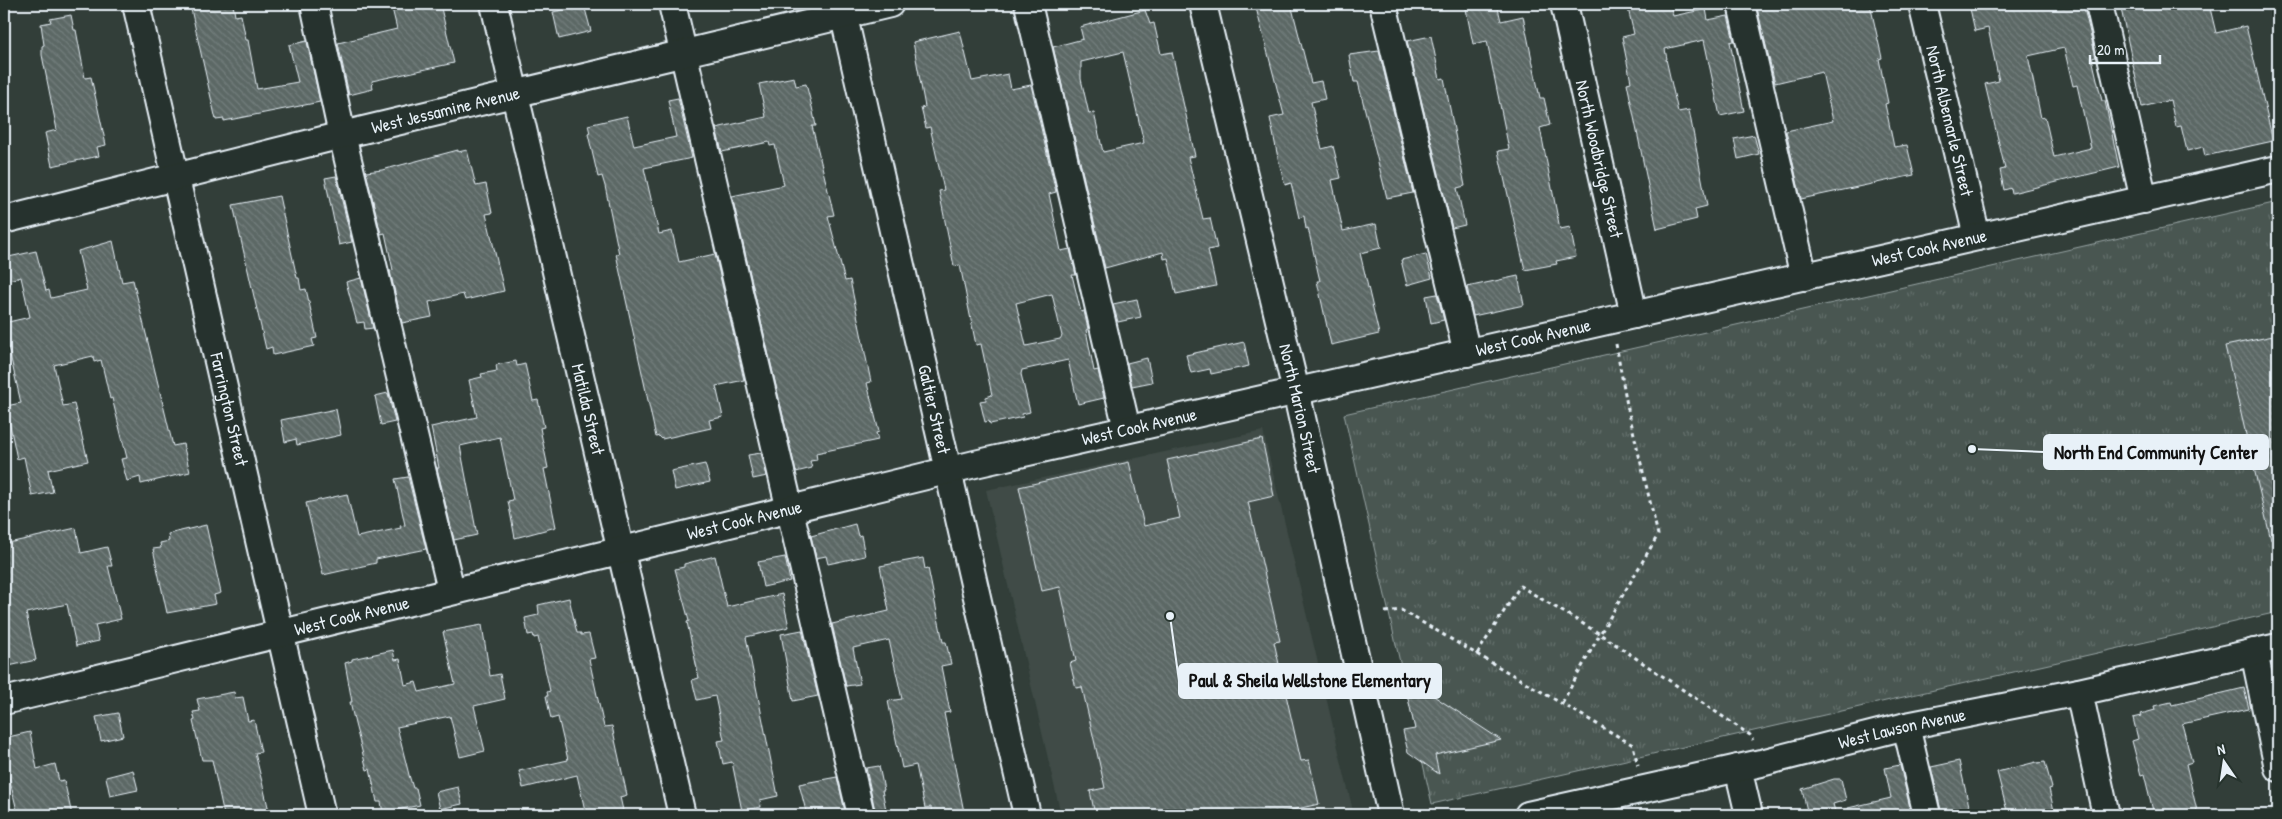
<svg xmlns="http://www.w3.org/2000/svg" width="2282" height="819" font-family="'Patrick Hand',sans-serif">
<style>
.built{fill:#3f4b46}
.grass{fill:url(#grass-tufts);stroke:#98a4a4}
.building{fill:url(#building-back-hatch);stroke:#e8f1f8;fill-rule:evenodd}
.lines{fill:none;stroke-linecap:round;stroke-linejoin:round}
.minor-casing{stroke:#e8f1f8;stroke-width:30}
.path{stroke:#e8f1f8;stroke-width:3;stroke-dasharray:4 4;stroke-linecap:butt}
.minor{stroke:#26332d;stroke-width:26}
.labels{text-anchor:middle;stroke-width:4;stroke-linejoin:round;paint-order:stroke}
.street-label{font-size:18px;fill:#e8f1f8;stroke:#26332d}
.leader{fill:none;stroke:#e8f1f8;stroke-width:2}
.callout-dot{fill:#e8f1f8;stroke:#26332d;stroke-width:2}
.callout{fill:#e8f1f8;stroke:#e8f1f8;stroke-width:2}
.callout-label{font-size:19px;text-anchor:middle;font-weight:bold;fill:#111}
</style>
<defs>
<pattern id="grass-tufts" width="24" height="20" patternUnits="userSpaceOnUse" patternTransform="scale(1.25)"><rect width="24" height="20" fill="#495651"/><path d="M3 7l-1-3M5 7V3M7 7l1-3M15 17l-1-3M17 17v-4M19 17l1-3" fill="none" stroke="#636f6b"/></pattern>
<pattern id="building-back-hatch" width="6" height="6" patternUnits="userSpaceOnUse" patternTransform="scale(1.25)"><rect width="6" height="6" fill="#5c6865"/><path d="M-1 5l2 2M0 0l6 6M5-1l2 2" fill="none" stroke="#737e7c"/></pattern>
</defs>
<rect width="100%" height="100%" fill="#323e39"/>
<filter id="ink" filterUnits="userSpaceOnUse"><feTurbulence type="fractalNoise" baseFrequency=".02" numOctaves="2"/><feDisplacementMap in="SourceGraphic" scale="10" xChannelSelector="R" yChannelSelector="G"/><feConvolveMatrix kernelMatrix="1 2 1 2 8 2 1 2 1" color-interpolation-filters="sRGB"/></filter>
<g filter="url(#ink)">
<path class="built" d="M1263,431L1354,815H1061L986,490Z"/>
<path class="grass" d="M2278,202V612L1432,804L1344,414Z"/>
<g class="building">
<path d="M197,4H233L235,16L241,15L246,40H248L257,89L298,82L289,45L307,41L320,102L224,121V119L216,120L191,9L197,7Z"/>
<path d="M391,4H440L454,63L372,81L373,89L349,95L338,43L397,29Z"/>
<path d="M1255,4H1291L1311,83L1321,81L1325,99L1311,102L1322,149L1333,146L1341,178L1332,180L1343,231L1376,224L1381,248L1360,253L1379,334L1331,345L1317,281H1320L1308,228L1306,229L1304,216L1299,218L1291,183L1285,185L1278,158L1270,118L1284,115Z"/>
<path d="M1465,4H1497L1501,21L1523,16L1540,98H1544L1550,125L1540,128L1560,229L1570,227L1576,257L1556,261L1557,264L1525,270L1498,151L1509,149L1487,41L1473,44Z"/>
<path d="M1627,4H1670L1673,16L1706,9L1708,20L1728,16L1734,41L1730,42L1744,111L1720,116L1704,40L1665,49L1667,59H1666L1678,112L1689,110L1707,206L1695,209L1697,219L1657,229L1627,83L1631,82L1622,37L1634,34Z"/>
<path d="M1756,4H1870L1882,58L1879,59L1888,103L1885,104L1894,147L1907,145L1914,175L1801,199L1786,131L1833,121L1822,72L1775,83Z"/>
<path d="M1969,4H2083L2096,57L2092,58L2102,101H2105L2119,167L2012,193L2011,188L2004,190L2000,170L2005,169L1985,84L1999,81L1988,28L1975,31ZM2064,48L2073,86L2077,85L2091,148L2054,157L2045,117L2041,118L2028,56Z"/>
<path d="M2120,4H2209L2216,33L2246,26L2273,141L2205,156L2203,147L2187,151L2181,126L2176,127L2170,100L2142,107Z"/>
<path d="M584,5L591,31L559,39L553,12Z"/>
<path d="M1145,10L1150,24L1154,23L1161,54L1172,52L1195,156L1188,157L1203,219L1210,218L1217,248L1208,250L1216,286L1176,294L1168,258L1164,259L1163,252L1105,268L1053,47L1083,39L1080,27ZM1123,52L1144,143L1103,152L1094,113L1089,114L1081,79V62Z"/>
<path d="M71,15L74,30H76L85,78L91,77L106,145L97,147L99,156L52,166L45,133L57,130L42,55V46L44,45L41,24L51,22L50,19Z"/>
<path d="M960,31L972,81L1008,74L1011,89L1031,85L1056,192L1049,194L1061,251L1070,249L1076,275H1072L1081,312L1084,311L1088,329L1086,330L1094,371L1098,370L1104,398L1078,404L1068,360L1022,370L1021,374L1030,412L1022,414L1023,417L990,424L989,421L985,422L980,401L986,400V397L992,395L981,344L976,345L960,265L954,266L939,191L944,190L930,127L926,128L921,108L925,107L913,42ZM1052,294L1062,336L1060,339L1026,346L1016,303Z"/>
<path d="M1431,36L1440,79L1444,78L1465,186L1457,188L1465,225L1452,228L1407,41Z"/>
<path d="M1379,51L1413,193L1387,198L1358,82H1354L1349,55Z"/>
<path d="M794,77L796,86L806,84L812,107L816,126H812L834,215L828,216L845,281L850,280L871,382L867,383L879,432L876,433L878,440L816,453L817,460L810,461L812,468L796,472L732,196L784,185L775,145L770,146L769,142L722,152L716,128L766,117L759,84Z"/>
<path d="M678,98L692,158L644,168L659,234L672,231L679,262L715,254L744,380L716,386L723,417L709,420L711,428L662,439L659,436L656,437L616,254H619L605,186L602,176L598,177L588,134L590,133L588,125L627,116L634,146L676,137L668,100Z"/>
<path d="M1754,135L1759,154L1738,159L1734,139Z"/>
<path d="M458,150V152L467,150L476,186L486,184L492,213L486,214L504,291L465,300L463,294L429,302L432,317L402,323L390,271L393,270L385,233L381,234L366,172L382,170Z"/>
<path d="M336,176L352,242L339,245L325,178Z"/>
<path d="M279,196L297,278H299L301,290L306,289L317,338L312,339L314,346L273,355L272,347L266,349L233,205Z"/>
<path d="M113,241L122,282L133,280L173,446L183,444L190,472L141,484L140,477L127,481L121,459L127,458L112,398L110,399L101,360L94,362L93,356L54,365L63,406L74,404L88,461L48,470L53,492L32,496L24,457L17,459L6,406L21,403L4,328V323L30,317L21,277L4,281V258L36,251L46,291L49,290L51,298L87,290L78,251Z"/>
<path d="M1426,254L1432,278L1407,285L1401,260Z"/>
<path d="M1518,276L1524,305L1473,316L1467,287Z"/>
<path d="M361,278L373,328L365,329L364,322L357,323L346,282Z"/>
<path d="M1437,294L1444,320L1431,323L1426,296Z"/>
<path d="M1137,299L1141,317L1118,322L1113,304Z"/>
<path d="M2278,335V540H2271L2225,346Z"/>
<path d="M1244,342L1249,366L1211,374L1210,369L1191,373L1186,355Z"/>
<path d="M1147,358L1152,382L1132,386L1127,363Z"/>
<path d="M516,361L517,366L525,364L533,401L538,400L544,427L540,428L548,468L544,469L556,527L515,538L508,501L513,500L500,437L460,446L477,535L454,540L437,468H439L431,427L477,417L469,380L482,377L481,374L497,371L496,365Z"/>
<path d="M388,393L395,422L381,425L375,396Z"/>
<path d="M336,409L341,435L297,445L296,439L285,442L281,420Z"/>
<path d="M1262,439L1274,496L1248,502L1280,641L1274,642L1301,761L1309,760L1319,804L1270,815H1095L1090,791L1105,788L1082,687L1076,688L1070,663L1076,661L1060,587L1042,591L1019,487L1129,462L1144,526L1180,518L1167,460Z"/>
<path d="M761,453L767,476L753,479L748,455Z"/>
<path d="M705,464L710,482L675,490L671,471Z"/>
<path d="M408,477L426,549L376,559V563L323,575L306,503L347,494L357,537L401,528L400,526L405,525L395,479Z"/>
<path d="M855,524L858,536L861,535L865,556L828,564L826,556L816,558L811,536Z"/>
<path d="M206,525L221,593L214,595L216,604L167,613L153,549L161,548L160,543L169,541L168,534Z"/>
<path d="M76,528L81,553L107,547L112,566H108L121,619L95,625L99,641L76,646L67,604L26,613L36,660L4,667V544Z"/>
<path d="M715,556L727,607L782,594L789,627L746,637L778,796L760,800L761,807L742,811L732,762L723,764L718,741L724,740L715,696L697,700L692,680L699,678L687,622L689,621L675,569L684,567V564Z"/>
<path d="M785,557L790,581L763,587L758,562Z"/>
<path d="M923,558L925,569L928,568L943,642H946L951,664L941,666L950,712L944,713L964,812L949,815H932L931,807L925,808L916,765L902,768L888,701L902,699L889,640L853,648L860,684L846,686L832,624L889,611L880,566Z"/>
<path d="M569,598L577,633H581V635L589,634L595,658L589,659L604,727L612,726L627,795L620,797L624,815H586L577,775L523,788L519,771L568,760L558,717L551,719L546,696H548L547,692L550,691L538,637L534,638L533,634L528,635L525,618L538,615L539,613L538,605Z"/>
<path d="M482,625L490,676L500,674L505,699L474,706L485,751L460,757L450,716L397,727L409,775L413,788H416L420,805L383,813L381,802H377L370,769L367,770L355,724L350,702H352L345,663L352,661V659L393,650L395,660L400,659L405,685L416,682L419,692L455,684L443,632Z"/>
<path d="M802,630L818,696L793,701L781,634Z"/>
<path d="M1403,676L1501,740L1435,755L1439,774L1408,752L1403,731L1415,729Z"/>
<path d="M2244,688L2249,709L2182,724L2192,762L2186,764L2198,815H2154L2144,774L2141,775L2132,741L2138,739L2133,718L2142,716L2141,714L2155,710L2154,706L2171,702L2172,705Z"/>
<path d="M234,692L235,698L243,697L248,721L254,720L261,752L255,753L270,815H224L212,760H202L193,721L195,720L193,712L200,711L197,699Z"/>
<path d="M118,713L123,736L101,741L96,717Z"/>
<path d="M30,732L37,769L55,764L59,781L64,780L72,815H18L4,756V738Z"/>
<path d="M1959,761L1971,815H1942L1931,767Z"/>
<path d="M2036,762L2037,763L2045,762L2052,788L2049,789L2055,815H2008L1997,772Z"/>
<path d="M1900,765L1911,812L1899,815H1849L1848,808L1891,798L1885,768Z"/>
<path d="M879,766L884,790H882L887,815H876L866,768Z"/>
<path d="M133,770L138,790L110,796L106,777Z"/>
<path d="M837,777L846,815H807L799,784Z"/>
<path d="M1834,779H1841L1846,800L1833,804L1836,815H1808L1802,789Z"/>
<path d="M458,787L462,804L440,809L436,792Z"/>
</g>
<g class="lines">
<defs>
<g id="minor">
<path id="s1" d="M136,4L322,815"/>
<path d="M314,4L342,135L451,590"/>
<path id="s2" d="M494,4L682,815"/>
<path d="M672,4L861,815"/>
<path id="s3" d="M841,4L1027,815"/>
<path d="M1028,4L1127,429"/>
<path id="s4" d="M1203,4L1296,391L1391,815"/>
<path d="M1383,4L1467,353"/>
<path id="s5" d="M1564,4L1634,315"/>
<path d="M1741,4L1804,277"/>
<path id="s6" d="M1922,4L1977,237"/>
<path d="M2099,4L2144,200"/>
<path id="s7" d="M4,220L342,135L890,4"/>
<path d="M2254,652L2278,768"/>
<path d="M2079,692L2106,815"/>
<path id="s8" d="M4,701L975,464L2278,169"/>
<path d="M1906,726L1927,815"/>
<path d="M1738,768L1749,815"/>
<path id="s9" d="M1528,815L1761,763L1906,726L2079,692L2278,647"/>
</g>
</defs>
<use href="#minor" class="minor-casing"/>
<g class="path">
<path d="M1616,344L1627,405L1658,535L1600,634L1750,735L1753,740"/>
<path d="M1385,612L1401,610L1633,745L1638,766"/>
<path d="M1477,654L1520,586L1600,634L1562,703"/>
</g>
<use href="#minor" class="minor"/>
</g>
</g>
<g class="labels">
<g class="street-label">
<text dy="6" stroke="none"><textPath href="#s7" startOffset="455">West Jessamine Avenue</textPath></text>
<text dy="6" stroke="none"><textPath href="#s6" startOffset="120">North Albemarle Street</textPath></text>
<text dy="6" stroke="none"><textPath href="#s5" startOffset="159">North Woodbridge Street</textPath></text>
<text dy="6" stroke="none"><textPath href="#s8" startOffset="1978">West Cook Avenue</textPath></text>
<text dy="6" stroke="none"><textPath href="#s8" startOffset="1572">West Cook Avenue</textPath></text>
<text dy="6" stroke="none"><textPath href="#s4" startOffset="416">North Marion Street</textPath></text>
<text dy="6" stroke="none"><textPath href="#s1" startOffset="416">Farrington Street</textPath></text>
<text dy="6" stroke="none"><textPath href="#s2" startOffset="416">Matilda Street</textPath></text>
<text dy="6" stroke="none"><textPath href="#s3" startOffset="416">Galtier Street</textPath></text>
<text dy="6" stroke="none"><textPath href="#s8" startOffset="1168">West Cook Avenue</textPath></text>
<text dy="6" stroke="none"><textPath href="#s8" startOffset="762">West Cook Avenue</textPath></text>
<text dy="6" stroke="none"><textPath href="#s8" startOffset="358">West Cook Avenue</textPath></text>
<text dy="6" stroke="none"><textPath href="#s9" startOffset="384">West Lawson Avenue</textPath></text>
</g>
</g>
<path class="leader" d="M1972 449L2044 452M1170 616L1179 681"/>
<g class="callout-dot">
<circle cx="1972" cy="449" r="5"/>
<circle cx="1170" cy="616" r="5"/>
</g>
<g class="callout">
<rect x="2044" y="435" width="224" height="34" rx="5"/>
<rect x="1179" y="664" width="262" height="34" rx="5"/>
</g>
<g class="callout-label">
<text x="2156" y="459">North End Community Center</text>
<text x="1310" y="687">Paul &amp; Sheila Wellstone Elementary</text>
</g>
<rect width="2282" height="819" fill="none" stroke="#26332d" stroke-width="20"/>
<rect x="10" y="10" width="2262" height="799" fill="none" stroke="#e8f1f8" stroke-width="2" filter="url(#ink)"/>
<g transform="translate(2224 762) rotate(347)" stroke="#26332d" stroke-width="4" paint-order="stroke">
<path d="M0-4L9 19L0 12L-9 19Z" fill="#e8f1f8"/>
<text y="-8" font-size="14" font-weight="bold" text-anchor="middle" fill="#e8f1f8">N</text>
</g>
<path d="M2090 55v8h70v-8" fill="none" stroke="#e8f1f8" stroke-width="2.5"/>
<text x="2097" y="55" font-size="15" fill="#e8f1f8" stroke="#26332d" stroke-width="4" paint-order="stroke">20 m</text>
</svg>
